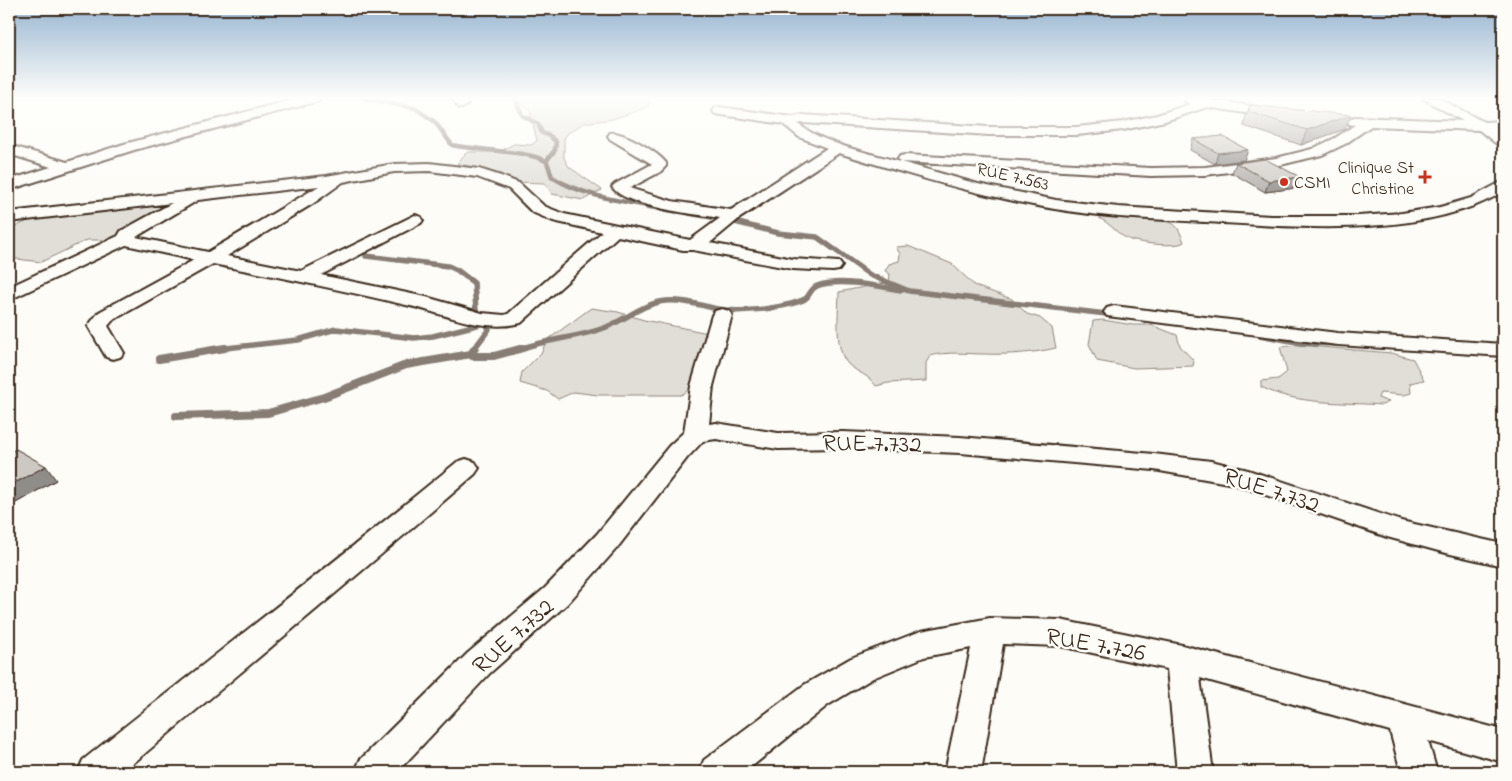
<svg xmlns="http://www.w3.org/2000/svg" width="1512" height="781" font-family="'Indie Flower',sans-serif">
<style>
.green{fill:#e1ded7;stroke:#8e847a}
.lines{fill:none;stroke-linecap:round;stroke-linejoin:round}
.stream-far2{stroke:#887d74;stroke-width:4.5}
.stream-far1{stroke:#887d74;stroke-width:5.5}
.stream{stroke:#887d74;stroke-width:8}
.minor-casing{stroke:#3b2a1e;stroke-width:4}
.minor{fill:#fdfcf7;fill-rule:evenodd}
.wall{fill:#b0aca7;stroke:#3b2a1e}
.shaded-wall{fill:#908c88;stroke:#3b2a1e}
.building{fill:#cdc8c2;stroke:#3b2a1e}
.poi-dot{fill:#c8321e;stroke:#fdfcf7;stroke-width:2}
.labels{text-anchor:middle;stroke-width:5;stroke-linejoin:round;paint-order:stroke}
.far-poi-label{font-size:18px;fill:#3b2a1e;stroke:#fdfcf7;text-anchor:end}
.far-street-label{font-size:18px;fill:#3b2a1e;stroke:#fdfcf7}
.near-street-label{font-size:25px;fill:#3b2a1e;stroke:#fdfcf7}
</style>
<rect width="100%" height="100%" fill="#fdfcf7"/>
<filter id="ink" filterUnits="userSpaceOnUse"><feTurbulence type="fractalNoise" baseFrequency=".02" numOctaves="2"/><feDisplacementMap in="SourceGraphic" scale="10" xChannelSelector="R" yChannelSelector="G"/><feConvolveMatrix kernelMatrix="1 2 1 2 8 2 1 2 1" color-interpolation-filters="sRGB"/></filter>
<g filter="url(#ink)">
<g class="green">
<path d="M515,98H641L650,100L648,107L613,119L584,123L568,133L564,139V158L569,167L602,190L583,200L552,194L545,183L512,182L480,168L457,164L464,155L468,152H499L514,144L531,145L537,141L530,111Z"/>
<path d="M179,202L111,240H87L41,262L9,258V229L33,219Z"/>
<path d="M1102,215C1120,216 1158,214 1172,223C1179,227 1181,235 1184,242C1177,248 1137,243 1128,239C1118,235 1110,223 1099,218Z"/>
<path d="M908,246L952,264L975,286L1012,299L1027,314L1040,318L1052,328L1056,348C1034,353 1008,355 985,354C966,354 949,351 930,356L926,363V381L888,383L876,386C869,375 858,373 849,365C833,350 839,311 839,292L889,282L890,274L885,271L889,264L899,261L900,254L896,247Z"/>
<path d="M591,308L618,312L644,320L708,333L702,347L696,381L691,389L681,395H598L574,392L558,399L547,391L520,383L522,372L542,352L546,341Z"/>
<path d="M1103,320L1133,325H1151L1177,335L1180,346L1194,361L1193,366L1134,368L1097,361L1089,344L1093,321Z"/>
<path d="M1297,345L1391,353L1413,359L1424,380L1410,383L1411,393L1404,395L1380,393L1378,398L1389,402L1382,405C1343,402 1297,405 1261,387V381L1278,379L1287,372L1280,347Z"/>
</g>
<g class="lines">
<g class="stream-far2">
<path d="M362,98L415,108L435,122L452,145C473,150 534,151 547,162L552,177C583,196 619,201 654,207"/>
<path d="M515,98L522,115L538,124L542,133L550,136L556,142L555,150L547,160"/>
</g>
<g class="stream-far1">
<path d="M647,206L676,211"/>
<path d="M689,213L723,219L778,233L817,237L870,275L909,291L1115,315"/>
<path d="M366,256L448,266L457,270L474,283L476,310L489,329L474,349"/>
<path d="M1259,335L1302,343L1343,344"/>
<path d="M217,349L298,340L336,329L414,338L433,336L485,323"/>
<path d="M520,349C547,339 577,338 604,328C626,320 643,303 666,301C687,299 706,308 726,310C739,312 752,310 764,309C777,307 793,305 805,299C810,296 810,289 817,286C839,278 877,286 900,290"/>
</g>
<g class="stream">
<path d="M471,354L475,348"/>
<path d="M159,359L225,348"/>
<path d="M176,416L268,413L324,397L406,365L471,354L472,356H494L523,348"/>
</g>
<defs>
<g id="minor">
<path d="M299,98H321L319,101L134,150L9,190V180L51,167L9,154V145L67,162L124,144Z"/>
<path d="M452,98H464L468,104L462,108L458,107Z"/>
<path d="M1187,98H1214L1212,100L1278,110L1284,114L1278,118L1207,107L1165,121L1123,130L1077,135H989L803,123L798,124C826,145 867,152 900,162L898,159L900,156L905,155L1151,168L1205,167L1276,158L1312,149L1335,138L1355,125L1349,124L1348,121L1354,117L1463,121L1422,98H1438L1484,122L1503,121V129H1495L1503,136V146L1498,145L1479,130L1371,126L1345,144L1322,155L1276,166L1205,175L1151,176L901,162L978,184L1056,200L1118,207L1271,216H1358L1402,213L1440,207L1471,198L1503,181V192C1423,239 1297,227 1206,222C1148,219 1090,217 1033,205C967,192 903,173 839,153L740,218L710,243L793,259L839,262L842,266L839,270L833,271L793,269L693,250H683L618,236L521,323C482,333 444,313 406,305C342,290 278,277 213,264L113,320L108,326L124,353L120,357L113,359L106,357L88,326L99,312L194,260L126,245L9,300V287L118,236L121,231L172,203L9,222V212L326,176L394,164L429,163L479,169L501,176L519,183L544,206L564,214L690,240L720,218C695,214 626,207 612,187L615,184L652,164L610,139L608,136L610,133C622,130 659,153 666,163V166L660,172L630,188L632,189L672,201L731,210L827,148L799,137L783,124L715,114L713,111L715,108L719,107L793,117L802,115L989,127H1077L1123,122L1157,115L1190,104L1185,101ZM429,171L477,177L509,189L532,212L553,221L602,232L508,314L504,315L482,313L426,297L321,275L421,223L423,220L421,217L415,215L301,271L227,256L314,203L343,182L394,172ZM319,186L208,252L136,237L198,200Z"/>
<path d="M1114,306L1338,333L1503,344V356L1338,345L1107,316L1104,312L1107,308Z"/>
<path d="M722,309L729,311L732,315L713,386L709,424L716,423L778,433L843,432L960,437L1154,454L1211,461L1248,470L1401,521L1503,544V566L1446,553L1387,537L1234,484L1154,470L960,453L843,448L778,449L716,439L703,441L687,458L617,548L567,604L490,673L397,772H355L360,760L468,653L545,588L597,534L669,446L684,432L691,386L712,315L715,311Z"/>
<path d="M466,459L475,462L479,468L475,474C359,575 240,672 123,772H78L83,760C208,660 334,563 457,462Z"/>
<path d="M990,618L1060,620L1182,645L1503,730V762L1428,741L1437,772H1401L1390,731L1200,678L1213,772H1177L1167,669L1060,646L1003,644L981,772H945L971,648L924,657L873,678L828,705L745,772H699L704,760L804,685L851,658L921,631Z"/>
</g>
</defs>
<use href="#minor" class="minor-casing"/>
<use href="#minor" class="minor"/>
</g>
<g class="wall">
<path d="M1250,105L1345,129L1301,145L1244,126L1245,119Z"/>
<path d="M1193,139L1248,150L1244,160L1215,164L1190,150Z"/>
<path d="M1236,163L1300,177L1296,188L1265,192L1232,173Z"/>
<path d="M9,453L56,480L14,504L9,500Z"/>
</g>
<g class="shaded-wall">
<path d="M1351,115L1345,129L1301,145L1307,130Z"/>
<path d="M1248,150L1244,160L1215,164L1218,153Z"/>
<path d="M1300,177L1296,188L1265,192L1269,181Z"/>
<path d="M46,466L56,480L14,504L9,496V486Z"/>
</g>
<g class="building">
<path d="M1250,105L1351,115L1307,130L1249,112Z"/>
<path d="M1222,136L1248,150L1218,153L1193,139Z"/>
<path d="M1265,159L1300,177L1269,181L1236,163Z"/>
<path d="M16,449L46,466L9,486V453Z"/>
</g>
</g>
<linearGradient id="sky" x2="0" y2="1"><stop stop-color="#96b4d0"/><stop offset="0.47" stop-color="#fefefb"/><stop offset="1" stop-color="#fefefb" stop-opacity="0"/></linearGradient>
<rect width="1512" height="208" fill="url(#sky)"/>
<g class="poi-dot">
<path d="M1422.5 169.5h5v5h5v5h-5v5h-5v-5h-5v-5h5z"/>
<circle cx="1284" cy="182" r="5"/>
</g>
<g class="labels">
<g class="far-poi-label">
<text x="1414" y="173">Clinique St<tspan x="1414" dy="21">Christine</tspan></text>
<text x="1294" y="188" text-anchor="start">CSMI</text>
</g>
<g class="far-street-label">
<text transform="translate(1013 176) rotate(13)" y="6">RUE 7.563</text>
</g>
<g class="near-street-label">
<text transform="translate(872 442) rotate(1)" y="9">RUE 7.732</text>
<text transform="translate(1272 489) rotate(18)" y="9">RUE 7.732</text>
<text transform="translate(512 635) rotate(-42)" y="9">RUE 7.732</text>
<text transform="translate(1096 643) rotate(10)" y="9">RUE 7.726</text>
</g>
</g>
<rect width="1512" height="781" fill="none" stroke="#fdfcf7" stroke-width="30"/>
<rect x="15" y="15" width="1482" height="751" fill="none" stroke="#3b2a1e" stroke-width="2" filter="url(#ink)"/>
</svg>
